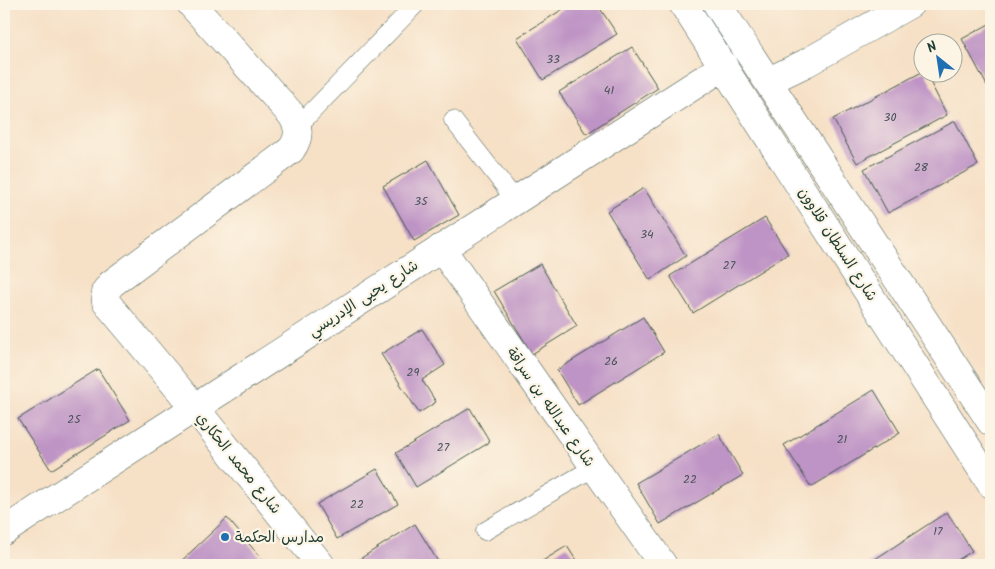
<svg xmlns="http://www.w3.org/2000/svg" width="995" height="569" font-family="Kalam,'Playpen Sans Arabic',sans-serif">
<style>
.building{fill:#be93c5}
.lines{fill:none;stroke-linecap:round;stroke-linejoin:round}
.lane-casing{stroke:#3f554a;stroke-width:19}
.street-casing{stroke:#3f554a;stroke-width:29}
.secondary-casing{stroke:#3f554a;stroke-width:29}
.lane{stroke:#fff;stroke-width:18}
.street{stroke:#fff;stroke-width:28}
.secondary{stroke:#fff;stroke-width:28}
.poi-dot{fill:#1f6fb2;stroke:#fcf5e5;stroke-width:2}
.labels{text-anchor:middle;stroke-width:4.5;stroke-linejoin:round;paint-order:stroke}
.number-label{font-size:12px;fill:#475258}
.street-label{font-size:15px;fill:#1f3d34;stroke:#fcf5e5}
.poi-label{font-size:15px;fill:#1f3d34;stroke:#fcf5e5;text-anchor:start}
</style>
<rect width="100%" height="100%" fill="#fcf5e5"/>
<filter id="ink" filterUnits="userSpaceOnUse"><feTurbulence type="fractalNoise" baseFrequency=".02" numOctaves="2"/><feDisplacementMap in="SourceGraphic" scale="10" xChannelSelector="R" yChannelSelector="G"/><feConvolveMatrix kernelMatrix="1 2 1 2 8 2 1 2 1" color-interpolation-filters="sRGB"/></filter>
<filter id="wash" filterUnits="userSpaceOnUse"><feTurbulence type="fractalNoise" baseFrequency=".0096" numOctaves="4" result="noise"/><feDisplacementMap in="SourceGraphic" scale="20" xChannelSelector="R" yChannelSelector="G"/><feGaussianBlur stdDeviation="1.12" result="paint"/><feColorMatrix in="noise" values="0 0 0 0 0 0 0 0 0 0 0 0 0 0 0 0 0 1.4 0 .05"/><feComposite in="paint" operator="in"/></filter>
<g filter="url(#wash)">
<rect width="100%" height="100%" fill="#f6e0c6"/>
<g id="blocks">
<g class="building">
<path d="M571,4H597L617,34L543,80L517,38Z"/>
<path d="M991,23V93L962,39Z"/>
<path d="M632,47L658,88L586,134L559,92Z"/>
<path d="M922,72H925L947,115L857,163L833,119Z"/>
<path d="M955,121L978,165L888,213L864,169Z"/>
<path d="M428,160L459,215L414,241L383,186Z"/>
<path d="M644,188L686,256L650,280L607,211Z"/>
<path d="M765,218L788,254L693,313L670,276Z"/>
<path d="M540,264L577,326L532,354L494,291Z"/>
<path d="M643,317L664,352L578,405L557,370Z"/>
<path d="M422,329L445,365L422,380L436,402L419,413L381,354Z"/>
<path d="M98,369L130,420L51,470L18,419Z"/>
<path d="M874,390L900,433L811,487L784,445Z"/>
<path d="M470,408L490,442L416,487L396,453Z"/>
<path d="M719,434L743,475L660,524L636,483Z"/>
<path d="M377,469L398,504L337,539L317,504Z"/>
<path d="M947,512L972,551L950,565H866Z"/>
<path d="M227,518L267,565H177Z"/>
<path d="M415,524L440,565H357L355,562Z"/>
<path d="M567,546L579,565H536Z"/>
</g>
</g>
</g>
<g filter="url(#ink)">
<use href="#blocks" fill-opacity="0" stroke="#3f554a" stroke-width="1"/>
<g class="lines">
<defs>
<g id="lane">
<path d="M453,120L516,201"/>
<path d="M298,126L416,4"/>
<path d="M485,531L593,468"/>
</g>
<g id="street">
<path d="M191,4L291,114C300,128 300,137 291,150L111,284L105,292L106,302L194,407L321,565"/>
<path d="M441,248L663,565"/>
<path d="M4,531L724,66"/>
</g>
<g id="secondary">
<path d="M683,4L991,484"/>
<path d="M717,4L991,422"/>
<path d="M769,81L806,63L910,4"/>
</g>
</defs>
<use href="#lane" class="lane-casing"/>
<use href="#street" class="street-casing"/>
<use href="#secondary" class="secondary-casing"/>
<use href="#lane" class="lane"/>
<use href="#street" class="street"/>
<use href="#secondary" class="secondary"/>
</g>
</g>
<circle class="poi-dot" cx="225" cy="537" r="5"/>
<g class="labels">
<g class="number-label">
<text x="553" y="63">33</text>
<text x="609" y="94">41</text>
<text x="890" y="121">30</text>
<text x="921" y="171">28</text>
<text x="421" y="205">35</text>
<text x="647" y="238">34</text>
<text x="729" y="269">27</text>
<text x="611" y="365">26</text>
<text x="413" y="376">29</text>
<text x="74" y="423">25</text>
<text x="842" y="443">21</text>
<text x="443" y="451">27</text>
<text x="690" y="483">22</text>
<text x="357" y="508">22</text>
<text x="938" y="535">17</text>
</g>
<g class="street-label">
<text transform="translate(838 244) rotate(57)" y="5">شارع السلطان قلاوون</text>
<text transform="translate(363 298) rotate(-33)" y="5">شارع يحيى الإدريسي</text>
<text transform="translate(551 407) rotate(55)" y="5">شارع عبدالله بن سراقة</text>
<text transform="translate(239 463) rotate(51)" y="5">شارع محمد الحكاري</text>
</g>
<g class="poi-label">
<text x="235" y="542">مدارس الحكمة</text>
</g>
</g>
<rect width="995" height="569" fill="none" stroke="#fcf5e5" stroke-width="20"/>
<g transform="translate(938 58) rotate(330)"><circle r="24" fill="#fcf5e5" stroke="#a4ab9e"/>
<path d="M0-4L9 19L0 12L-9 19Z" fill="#1f6fb2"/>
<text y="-8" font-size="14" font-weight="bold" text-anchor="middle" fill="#1f3d34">N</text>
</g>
</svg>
